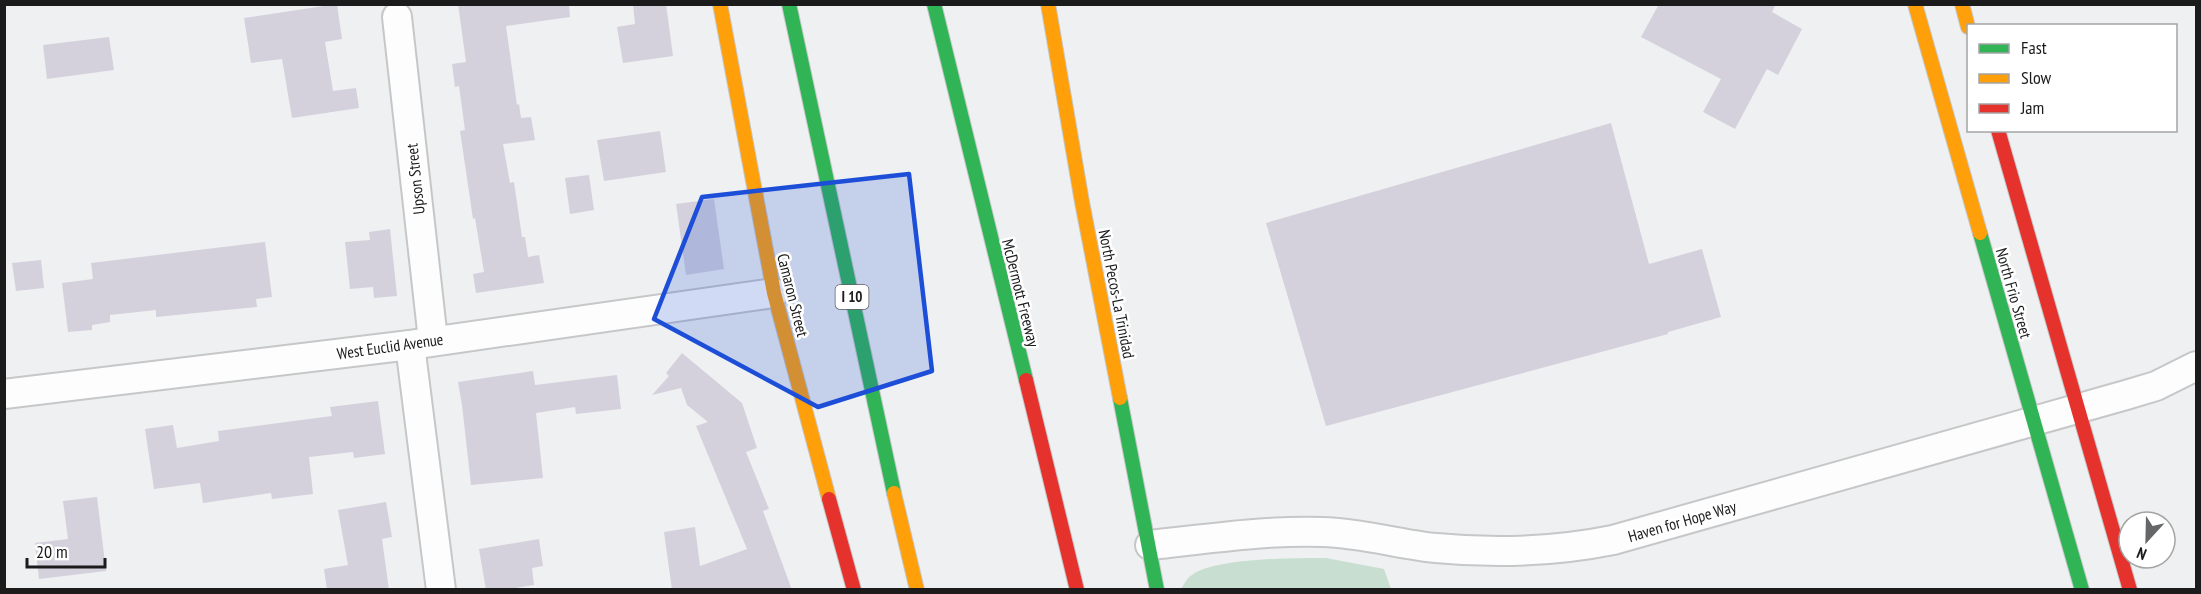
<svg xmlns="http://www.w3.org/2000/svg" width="2201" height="594" font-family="'PT Sans Narrow',sans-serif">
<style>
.green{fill:#c8ded0}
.building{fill:#d4d1dd}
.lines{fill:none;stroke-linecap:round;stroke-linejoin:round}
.street-casing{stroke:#c6c7c8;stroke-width:32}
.fast-casing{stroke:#c6c7c8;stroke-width:16}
.slow-casing{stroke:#c6c7c8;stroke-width:16}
.jam-casing{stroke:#c6c7c8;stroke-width:16}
.street{stroke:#fdfdfd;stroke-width:28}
.fast{stroke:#30b455;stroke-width:14}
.slow{stroke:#ff9f0a;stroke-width:14}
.jam{stroke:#e5322d;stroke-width:14}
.marked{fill:#1d4ed8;fill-opacity:0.2;stroke:#1d4ed8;stroke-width:4.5;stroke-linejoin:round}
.labels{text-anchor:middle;stroke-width:5;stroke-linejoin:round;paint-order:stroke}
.shield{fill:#fff;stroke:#5f5f60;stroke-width:1.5}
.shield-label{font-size:15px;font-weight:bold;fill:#1b1b1c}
.street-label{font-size:16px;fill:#1b1b1c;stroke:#fff}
</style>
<rect width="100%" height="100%" fill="#eff0f1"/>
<path class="green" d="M1326,558L1384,569L1391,589H1181C1184,584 1187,578 1192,575C1215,558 1296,558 1326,558Z"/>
<g class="building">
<path d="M337,4L342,39L325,42L333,91L356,88L359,108L292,118L282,59L251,63L244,18Z"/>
<path d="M458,4H569L570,17L506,26L517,105L519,104L521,118L531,117L535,140L503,144L510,183L514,182L522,237H525L528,257L539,255L544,283L476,293L473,274L484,272L475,218L473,219L460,131L465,130L459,86L455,87L452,64L466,62Z"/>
<path d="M633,4H666L673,56L623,63L617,27L635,24Z"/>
<path d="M1659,4H1776L1772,12L1802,29L1778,75L1767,69L1735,129L1703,112L1721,79L1641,37Z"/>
<path d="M109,37L114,70L47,79L43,45Z"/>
<path d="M1611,123L1649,264L1702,249L1721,317L1668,332V334L1326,426L1266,223Z"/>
<path d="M660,131L666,172L604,181L597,140Z"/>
<path d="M589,175L594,210L570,214L565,178Z"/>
<path d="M714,199L724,269L686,275L676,204Z"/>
<path d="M390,229L397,296L374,298L373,287L350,289L345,242L370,240L369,232Z"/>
<path d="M265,242L272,297L256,299L257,307L156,317V310L110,315V322L92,325V330L68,332L62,283L93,279L91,263Z"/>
<path d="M41,260L44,288L16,291L12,263Z"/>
<path d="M682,353L742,403L757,448L746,452L769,509L763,511L792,590H672L664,532L695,527L700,566L747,549L696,426L708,422L687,405L681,388L652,395L669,376L666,373Z"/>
<path d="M533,371L535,385L617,375L621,409L576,414L575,407L536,413L543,478L471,485L462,405L458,382Z"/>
<path d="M378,401L385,454L354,458L353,452L309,457L313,494L272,499L271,493L203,503L200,483L154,489L145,429L173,425L177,448L219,441L218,431L332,416L330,407Z"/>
<path d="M97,497L106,571L39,579L35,543L68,539L63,501Z"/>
<path d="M386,502L392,537L382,539L389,590H327L324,569L348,565L338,510Z"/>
<path d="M539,539L543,566L532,568L534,585L504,590H486L479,549Z"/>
</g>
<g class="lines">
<defs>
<g id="street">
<path d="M397,17L433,340"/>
<path d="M410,345L441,590"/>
<path d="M4,394L410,345L774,293"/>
<path d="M1150,545C1207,539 1265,530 1323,532C1361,533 1398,544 1436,548C1498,554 1553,552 1613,540L2126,395L2156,386L2196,366"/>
</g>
<g id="fast">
<path d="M789,4L894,493"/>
<path d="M934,4L1026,380"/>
<path d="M1980,233L2082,590"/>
<path d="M1120,398L1157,590"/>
</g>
<g id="slow">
<path d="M720,4L774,293L829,499"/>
<path d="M1048,4L1082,202L1120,398"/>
<path d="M1915,4L1980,233"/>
<path d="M1962,4L1968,27"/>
<path d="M894,493L917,590"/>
</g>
<g id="jam">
<path d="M1998,130L2130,590"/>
<path d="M1026,380L1077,590"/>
<path d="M829,499L854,590"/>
</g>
</defs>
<use href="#street" class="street-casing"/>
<use href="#fast" class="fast-casing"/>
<use href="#slow" class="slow-casing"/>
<use href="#jam" class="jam-casing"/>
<use href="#street" class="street"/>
<use href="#fast" class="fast"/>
<use href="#slow" class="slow"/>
<use href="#jam" class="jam"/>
</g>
<path class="marked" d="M909,174L932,371L818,407L654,319L702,197Z"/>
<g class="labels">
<rect class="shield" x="835.5" y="285" width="33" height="24" rx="4.5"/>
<g class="shield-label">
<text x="852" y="302">I 10</text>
</g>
<g class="street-label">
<text transform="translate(415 179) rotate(-96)" y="6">Upson Street</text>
<text transform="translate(1021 293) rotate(76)" y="6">McDermott Freeway</text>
<text transform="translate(2014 293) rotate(74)" y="6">North Frio Street</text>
<text transform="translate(1117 294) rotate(79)" y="6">North Pecos-La Trinidad</text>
<text transform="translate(793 295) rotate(76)" y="6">Camaron Street</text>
<text transform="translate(390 346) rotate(-8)" y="6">West Euclid Avenue</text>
<text transform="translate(1682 521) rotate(-16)" y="6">Haven for Hope Way</text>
</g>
</g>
<rect width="2201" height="594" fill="none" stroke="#1b1b1c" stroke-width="12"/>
<rect x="1967" y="24" width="210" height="108" fill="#ffffff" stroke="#a4a4a4" stroke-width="1.5"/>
<rect x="1979" y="44" width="30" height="9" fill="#30b455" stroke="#a4a4a4" stroke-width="1.5"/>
<text x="2021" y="54" font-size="18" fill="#1b1b1c">Fast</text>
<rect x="1979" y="74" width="30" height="9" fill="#ff9f0a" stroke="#a4a4a4" stroke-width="1.5"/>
<text x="2021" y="84" font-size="18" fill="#1b1b1c">Slow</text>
<rect x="1979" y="104" width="30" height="9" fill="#e5322d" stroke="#a4a4a4" stroke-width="1.5"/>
<text x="2021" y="114" font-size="18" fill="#1b1b1c">Jam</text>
<g transform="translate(2147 540) rotate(202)"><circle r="28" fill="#ffffff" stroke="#a4a4a4" stroke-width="1.5"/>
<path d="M0-4.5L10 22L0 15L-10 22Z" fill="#656667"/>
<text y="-9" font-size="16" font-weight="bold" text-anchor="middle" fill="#1b1b1c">N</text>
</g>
<path d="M27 558v9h78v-9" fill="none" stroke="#1b1b1c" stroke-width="3"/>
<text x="36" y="558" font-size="18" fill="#1b1b1c" stroke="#ffffff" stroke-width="4.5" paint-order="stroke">20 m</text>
</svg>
